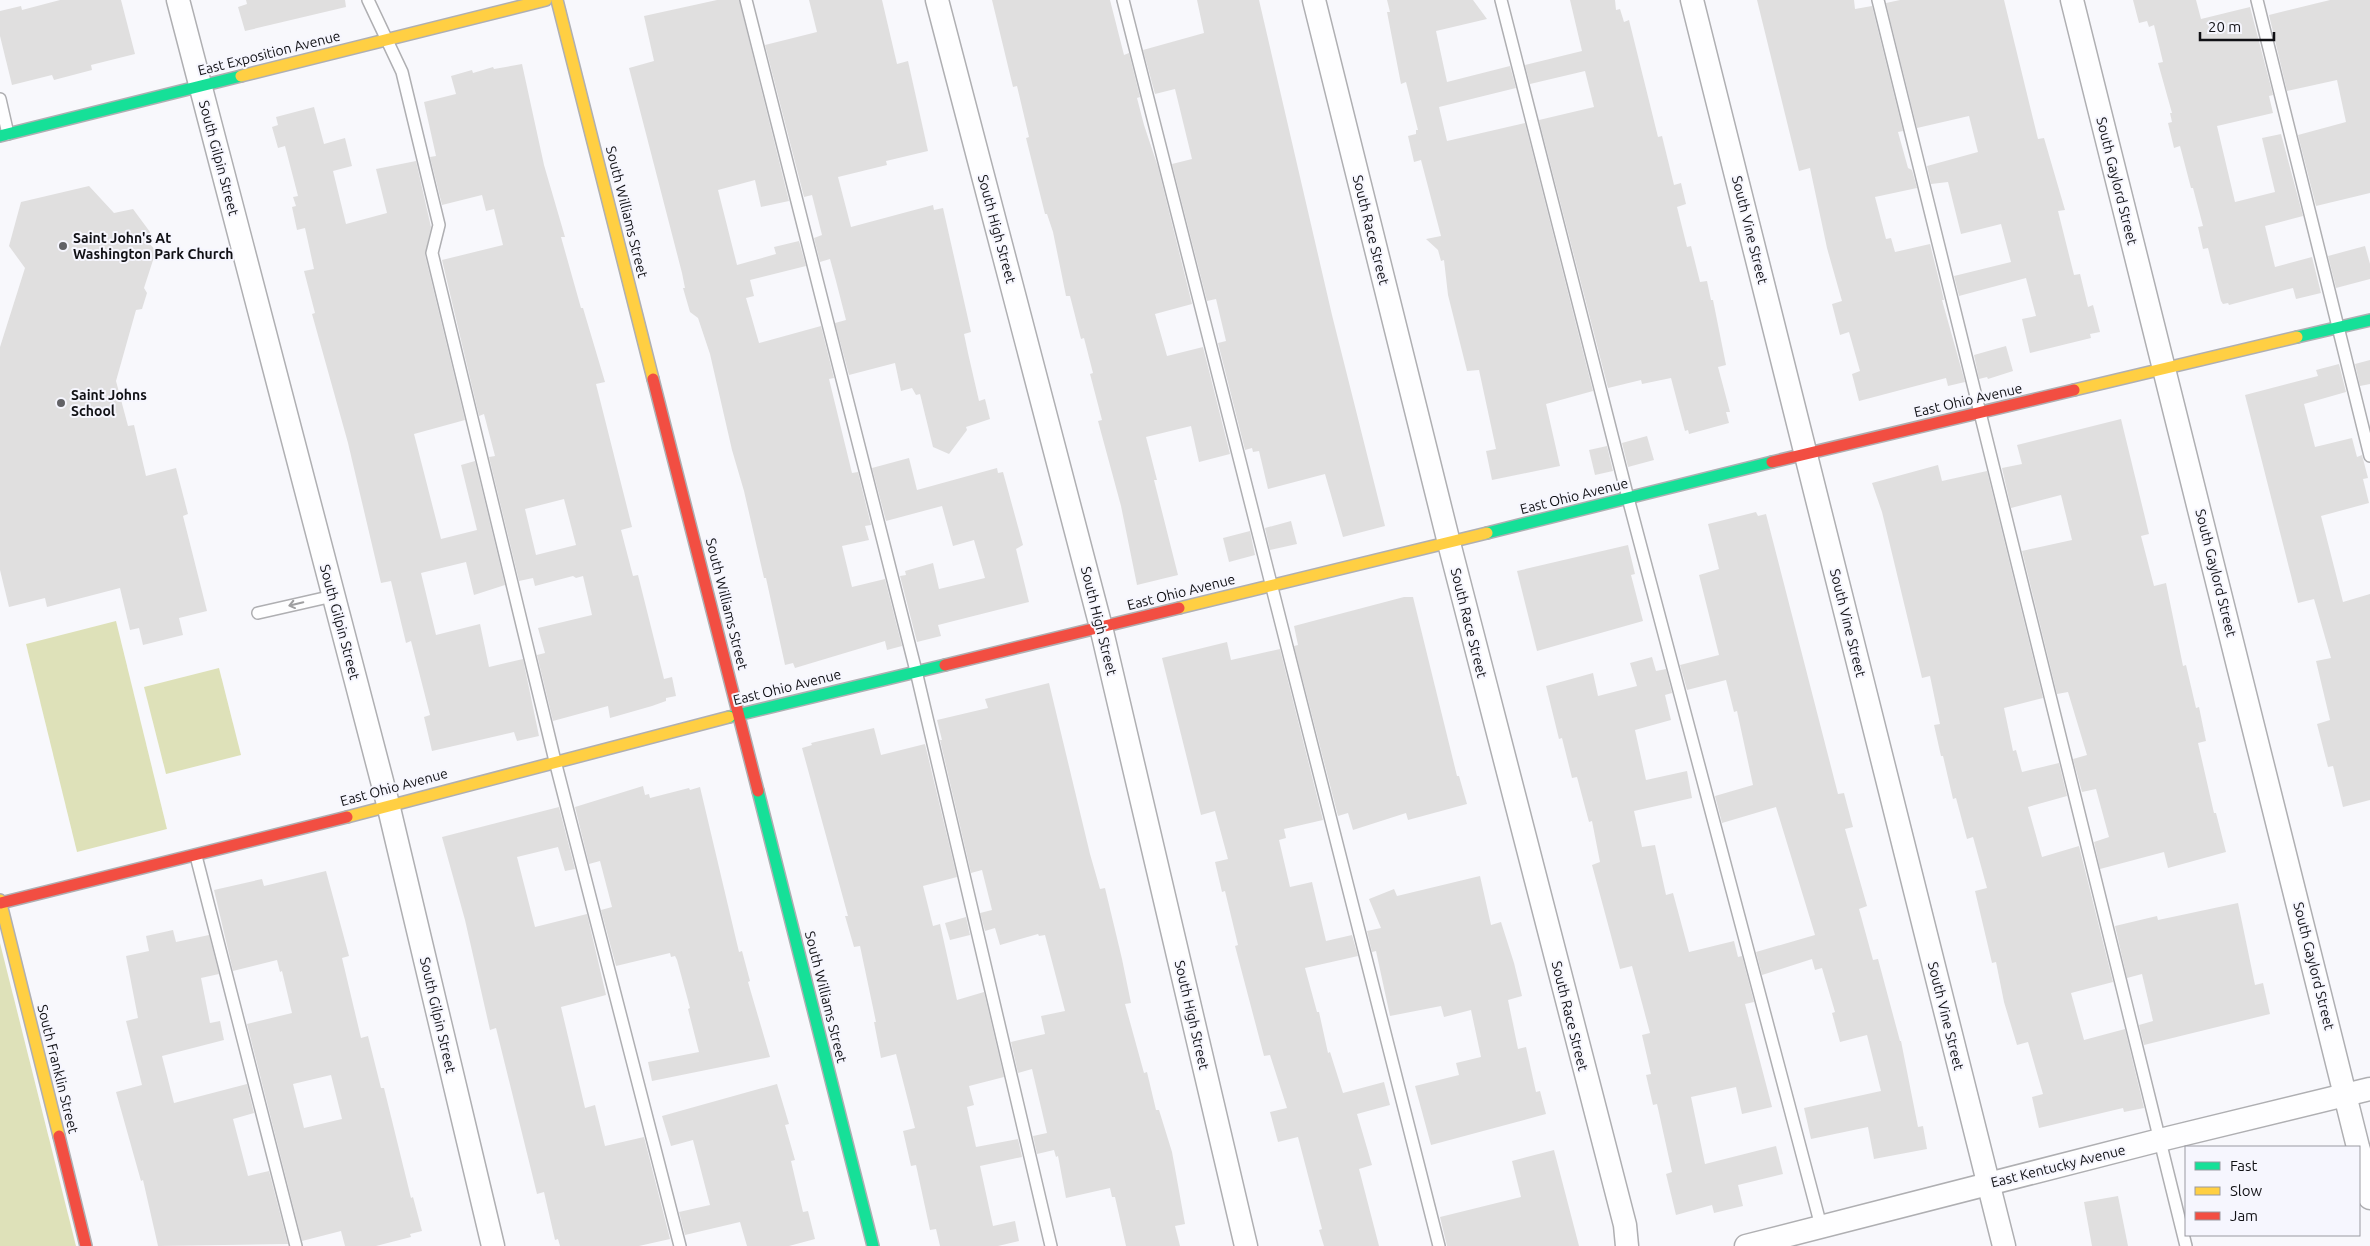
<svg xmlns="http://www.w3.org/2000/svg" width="2370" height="1246" font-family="Ubuntu,sans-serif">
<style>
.green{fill:#dee1b9}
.building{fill:#e0dfdf;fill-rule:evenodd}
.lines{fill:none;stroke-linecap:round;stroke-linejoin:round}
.lane-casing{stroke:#afafb2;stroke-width:14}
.street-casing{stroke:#afafb2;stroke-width:25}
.fast-casing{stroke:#afafb2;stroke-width:14}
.slow-casing{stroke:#afafb2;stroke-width:14}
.jam-casing{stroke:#afafb2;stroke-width:14}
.lane{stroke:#fefeff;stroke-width:11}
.street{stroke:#fefeff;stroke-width:22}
.fast{stroke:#16e098;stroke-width:11}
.slow{stroke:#ffcf43;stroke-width:11}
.jam{stroke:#f24e42;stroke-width:11}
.oneway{stroke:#9f9fa1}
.poi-dot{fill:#626266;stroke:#f6f6fe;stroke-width:2}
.labels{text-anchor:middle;stroke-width:4;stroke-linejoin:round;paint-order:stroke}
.street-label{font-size:14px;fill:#111115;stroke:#f6f6fe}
.poi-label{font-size:14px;font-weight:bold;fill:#111115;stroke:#f6f6fe;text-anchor:start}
</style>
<rect width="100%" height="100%" fill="#f8f8fc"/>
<g class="green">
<path d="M116,621L167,829L77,852L26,644Z"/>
<path d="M219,668L241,755L166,774L144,687Z"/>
<path d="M0,943L76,1246H0Z"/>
</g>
<g class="building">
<path d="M60,0H121L135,54L91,65L92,70L54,80L52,75L12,85L0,36V11L21,6L22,10Z"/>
<path d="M246,0H345L346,7L245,31L238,7L247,4Z"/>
<path d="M717,0H739L789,201L761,207L755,180L718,190L737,265L776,254L774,247L799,241L806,266L750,280L754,296L746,298L759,343L821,326L834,378L829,379L852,473L858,472L871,525L865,526L869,540L842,546L852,587L885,579L902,646L887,650L885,641L795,668L793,663L785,665L766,578H764L744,491L732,450L710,354L698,318L690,312L683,288H685L682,273L629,68L654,61L644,16Z"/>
<path d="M809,0H882L897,64L908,61L928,151L886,161L887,165L838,177L851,227L933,205L934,210L943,208L971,332L964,334L968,353L979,401L985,399L990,419L966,427L967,430L949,454L933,447L920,394L916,395L912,388L901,391L895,363L849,375L835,323L846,320L836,281L830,259L820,262L814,238L822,235L812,195L804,197L765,45L817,32Z"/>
<path d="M992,0H1110L1124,55L1129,53L1140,97L1137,98L1144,125L1158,167L1192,304L1155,314L1167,356L1203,347L1230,454L1199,462L1191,426L1146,437L1157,480H1154L1178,575L1137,585L1121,506L1098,421L1102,420L1090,374L1093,373L1084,338L1081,339L1070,296H1066L1053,232L1047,214H1045L1026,138L1029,137L1017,86L1013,87Z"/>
<path d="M1197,0H1259L1332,315L1385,526L1343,537L1325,474L1268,489L1259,451L1253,452L1252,448L1245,450L1218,343L1226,341L1216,299L1207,301L1172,164L1192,159L1175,89L1155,94L1143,50L1204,33Z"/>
<path d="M1387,0H1473L1487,19L1436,31L1447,82L1510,66L1516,88L1439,107L1447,141L1525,123L1593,391L1546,404L1560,466L1492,480L1486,451L1496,449L1479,370L1467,371L1448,295L1444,260L1441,261L1438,250L1426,239L1441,236L1421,160L1414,162L1408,136L1416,134V130H1418L1406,82L1401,84L1387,12H1390Z"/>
<path d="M1570,0H1615L1616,10L1620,9L1624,22L1629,20L1658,137L1662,136L1674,185L1681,183L1686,204L1677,207L1687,247L1691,246L1700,282L1707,281L1711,300H1713L1726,365L1718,367L1730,412H1726L1729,423L1689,434L1688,430L1685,431L1671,378L1642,384L1641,380L1608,388L1539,120L1594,107L1585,71L1530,84L1525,65L1582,51Z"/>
<path d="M1757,0H1854L1855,9L1872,6L1903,131L1898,132L1908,168L1912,170L1917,188L1875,197L1886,239L1891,238L1895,252L1930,244L1944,300H1942L1965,382L1948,386L1946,378L1859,401L1852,374L1860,371L1849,332L1840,335L1832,304L1842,301L1827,248L1810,168L1799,171Z"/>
<path d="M1900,0H2004L2038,139L2044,138L2065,210L2058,211L2074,275L2080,274L2088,307L2093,305L2100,332L2090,334L2091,338L2030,353L2022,319L2036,316L2026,278L1959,296L1954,276L2011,262L2001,224L1961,234L1948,182L1931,184L1927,166L1978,152L1969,116L1917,128L1886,3Z"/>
<path d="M2133,0H2196L2201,19L2250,7L2273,95L2269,96L2273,113L2217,126L2235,202L2275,192L2262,138L2281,134L2303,216L2265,226L2275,267L2312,257L2321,293L2296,299L2293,288L2229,305L2228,303L2223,304L2221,301L2208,248L2203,249L2198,227L2203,226L2193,188H2191L2180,146L2174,148L2168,123L2172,122L2170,113H2172L2158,63L2163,62L2154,25L2149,27L2147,21L2139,23Z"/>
<path d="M2330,0H2370V193L2316,206L2298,135L2346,122L2337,80L2287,91L2269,15Z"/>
<path d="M522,64L544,165L565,237H561L581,308H583L605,382L596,384L632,527L621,530L633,576L638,575L664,679L672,677L676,696L666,698V701L652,706L610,718L608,706L553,721L537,655L545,653L538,628L592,615L583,576L576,578L573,576L535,586L533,578L519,581L489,457L495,456L484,414L479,416L442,260L503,245L494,209L486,211L482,195L442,205L430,157L436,156L424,102L456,94L451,76L472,70L473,73L493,67L494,69ZM564,499L576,545L536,555L525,509Z"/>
<path d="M314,107L324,144L345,138L352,166L333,171L346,224L387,213L376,169L416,161L431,227L425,255L465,420L414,434L441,539L477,530L461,465L475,461L505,585L474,595L466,562L421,573L436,635L480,624L489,667L523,659L539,736L517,741L514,732L432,751L424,717L430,715L411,641L406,643L391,581L381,583L348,443L312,314L315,313L304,271L314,269L305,228L297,230L292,207L296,206L293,197L298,196L285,146L278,148L272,127L278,125L276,117Z"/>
<path d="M89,186L114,213L133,209L150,232L148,242L156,251L144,288L147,293L142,309L136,310L116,381L128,426L134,425L146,476L176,468L188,514L183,516L207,611L179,618L183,635L143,645L139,628L130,630L120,588L47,607L45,598L9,607L0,570V347L25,268L9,246L21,202Z"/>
<path d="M2365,246L2370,264V279L2336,288L2328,256Z"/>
<path d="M2006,346L2013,371L1988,379L1987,377L1979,379L1974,355Z"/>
<path d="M2370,360V384L2360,386L2355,364Z"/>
<path d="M2339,364L2346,392L2304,404L2315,447L2352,438L2357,457L2362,455L2368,478L2363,479L2369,503L2321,516L2343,602L2370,594V800L2343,807L2333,766L2328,767L2317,724L2330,720L2316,661L2331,658L2314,599L2298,603L2245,395L2318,376L2316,370Z"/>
<path d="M2121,419L2149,534L2141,536L2154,586L2166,583L2183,666L2186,665L2196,708L2199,707L2206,741L2198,743L2214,813H2216L2226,852L2168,868L2164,852L2100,869L2094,842L2109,837L2096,789L2082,792L2073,759L2087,755L2068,692L2057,694L2022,551L2072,540L2061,495L2011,508L2002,468L2022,464L2017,445Z"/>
<path d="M1647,436L1654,460L1628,467L1622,443Z"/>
<path d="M1607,446L1613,471L1595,475L1589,450Z"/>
<path d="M909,458L917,490L997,468L998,473L1003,472L1023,545L1016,549L1029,602L938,625L941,636L917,642L900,576L906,575L905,571L933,563L939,589L985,578L974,540L953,546L942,506L886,521L872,468Z"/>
<path d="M1938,465L1942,481L1987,471L2043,698L2004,708L2013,751L2016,750L2022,772L2059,763L2067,796L2028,807L2042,857L2079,846L2113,982L2071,993L2084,1040L2125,1029L2144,1108L2124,1112L2123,1108L2039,1128L2032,1097L2043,1094L2028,1042L2017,1045L2004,1002L1996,962L1992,963L1975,891L1987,888L1973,837L1967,839L1956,798L1953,799L1943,756H1941L1934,725L1940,724L1930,676L1922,678L1882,512L1872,483Z"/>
<path d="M1756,512L1758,516L1766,514L1838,794L1844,793L1853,827L1845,829L1867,906L1859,909L1873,960L1878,959L1900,1041H1901L1918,1127L1923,1126L1927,1149L1874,1159L1868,1127L1811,1139L1804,1108L1881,1091L1867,1035L1840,1042L1832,1013L1835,1012L1822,968L1815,970L1812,959L1762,975L1756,952L1815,935L1776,807L1722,823L1715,796L1753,785L1737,711L1734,712L1726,680L1687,690L1680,665L1719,655L1699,575L1719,569L1708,524Z"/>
<path d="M1291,521L1297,544L1270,550L1265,528Z"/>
<path d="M1250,531L1255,555L1229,562L1223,538Z"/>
<path d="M1628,545L1635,574L1631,575L1643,621L1537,651L1517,571Z"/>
<path d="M1404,597H1413L1457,776H1459L1467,804L1408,820L1406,813L1353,830L1348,813L1338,816L1294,646L1298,645L1294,626Z"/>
<path d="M1227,642L1231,660L1280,649L1323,820L1284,829L1286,838L1279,840L1290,887L1312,882L1326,941L1352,935L1358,956L1305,968L1317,1012H1319L1328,1053L1330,1052L1343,1093L1384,1082L1390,1105L1357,1114L1372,1165L1359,1169L1379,1246H1324L1319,1230L1322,1229L1298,1137L1278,1142L1270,1112L1287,1108L1270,1055L1264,1056L1235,946L1238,945L1225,891L1222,892L1215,862L1228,859L1215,811L1201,815L1162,658Z"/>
<path d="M1652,657L1656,671L1666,669L1672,693L1665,695L1671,720L1635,730L1646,780L1687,771L1692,798L1634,811L1642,847L1655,845L1666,895L1673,893L1689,952L1734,941L1738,957L1742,956L1754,1002L1745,1004L1772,1107L1742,1114L1736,1087L1691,1097L1705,1164L1776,1146L1783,1174L1738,1185L1743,1206L1714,1213L1712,1205L1676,1215L1666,1174L1672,1172L1657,1104L1653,1105L1646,1075L1651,1074L1642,1035L1650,1033L1632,966L1620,969L1592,865L1600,862L1592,821L1589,822L1577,777L1572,778L1562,738L1559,739L1546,686L1593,673L1598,696L1637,686L1630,663Z"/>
<path d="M1049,683L1090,854L1100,889L1105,888L1122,959L1131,1003L1125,1004L1144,1073L1147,1072L1156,1110H1159L1172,1152L1185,1224L1175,1226L1180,1246H1126L1115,1197H1112L1110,1188L1066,1198L1058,1156L1056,1157L1054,1150L1037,1154L1033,1136L1047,1133L1032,1069L1018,1073L1011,1042L1045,1034L1041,1016L1065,1011L1045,935L1039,936L1038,934L1000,945L995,928L985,931L980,913L992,910L982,870L971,873L940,740H942L937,720L988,708L985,699Z"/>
<path d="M874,728L881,755L925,744L957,877L923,886L933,926L940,924L957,1000L984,992L1004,1077L969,1086L974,1105L967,1107L976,1147L1018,1139L1022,1157L980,1166L993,1226L1015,1221L1019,1241L998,1246H940L936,1229L930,1230L916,1165L911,1166L903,1131L915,1128L896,1054L881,1058L874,1022H876L860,946L854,947L845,916H848L802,748L812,745L811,743Z"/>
<path d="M643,786L645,795L649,794L650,798L689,788L690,790L700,787L739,952L742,951L750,981L748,982L770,1057L652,1081L648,1062L699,1052L688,1009L690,1008L677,960L675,956L671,957L670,953L616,966L601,910L612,907L600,861L589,864L575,807Z"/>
<path d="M559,807L575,869L565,871L558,847L517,857L535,927L587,914L606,995L561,1007L585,1108L595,1105L605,1146L644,1137L670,1239L639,1246H560L558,1239L555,1240L544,1192L537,1194L496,1028L490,1030L465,920L442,837Z"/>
<path d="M326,871L349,956L342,958L361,1038L368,1036L381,1088H384L411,1198L413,1197L422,1231L410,1234L411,1237L376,1246H345L341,1231L302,1241L247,1024L292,1013L282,971L280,972L277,960L233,971L214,890L262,879L264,886ZM331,1075L342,1119L304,1128L293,1084Z"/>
<path d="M1480,876L1491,925L1501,922L1514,963L1522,996L1508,1000L1518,1049L1526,1047L1536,1092L1540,1091L1546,1114L1431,1145L1415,1086L1459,1075L1456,1063L1481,1057L1471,1010L1444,1017L1441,1006L1390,1016L1376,951L1372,952L1367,931L1381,928L1369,899L1394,889L1397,896Z"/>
<path d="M2238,903L2255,985L2263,983L2270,1014L2144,1045L2139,1025L2153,1021L2142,974L2127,978L2115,926L2157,916L2158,920Z"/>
<path d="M966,917L970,935L950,940L945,923Z"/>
<path d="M173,930L176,942L209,935L219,974L201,978L210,1023L220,1021L224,1040L162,1056L174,1103L247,1084L254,1113L233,1119L248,1176L269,1171L288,1244L158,1246L143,1180L141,1181L116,1092L142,1085L126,1021L138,1018L126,956L149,951L146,936Z"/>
<path d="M777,1084L789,1124L785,1125L795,1160L791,1161L803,1212L808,1211L815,1239L789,1246H747L740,1222L685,1235L679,1212L710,1205L693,1140L671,1146L662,1116Z"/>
<path d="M1554,1150L1579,1246H1447L1440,1217L1521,1197L1512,1161Z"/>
<path d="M2118,1196L2128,1246H2092L2084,1202Z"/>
</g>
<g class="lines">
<defs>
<g id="lane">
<path d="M368,0L402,72L439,225L432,253L555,761L680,1246"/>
<path d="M746,0L916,671L1051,1246"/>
<path d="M1123,0L1439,1246"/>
<path d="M1501,0L1628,498L1821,1226"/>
<path d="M1878,0L2186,1246"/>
<path d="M2257,0L2370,456"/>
<path d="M0,99L8,134"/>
<path d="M258,613L333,596"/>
<path d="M196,856L296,1246"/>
</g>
<g id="street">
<path d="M178,0L388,804L493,1246"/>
<path d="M937,0L1101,627L1246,1246"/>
<path d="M1314,0L1449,543L1625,1225L1627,1246"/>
<path d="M1692,0L2004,1246"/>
<path d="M2072,0L2358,1147"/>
<path d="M2359,1150L2370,1198"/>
<path d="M1746,1246L2160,1140L2370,1089"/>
</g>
<g id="fast">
<path d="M0,136L241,76"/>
<path d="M2297,337L2370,320"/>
<path d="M1487,533L1772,462"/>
<path d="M729,717L945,665"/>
<path d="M758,791L873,1246"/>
</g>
<g id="slow">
<path d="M557,0L653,379"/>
<path d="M241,76L546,0"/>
<path d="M2074,390L2297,337"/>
<path d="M1179,608L1487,533"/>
<path d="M347,817L729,717"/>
<path d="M0,900L59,1136"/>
</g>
<g id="jam">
<path d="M653,379L758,791"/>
<path d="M1772,462L2074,390"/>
<path d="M945,665L1179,608"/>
<path d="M1,903L347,817"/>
<path d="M59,1136L86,1246"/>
</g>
</defs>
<use href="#lane" class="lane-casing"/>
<use href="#street" class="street-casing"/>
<use href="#fast" class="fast-casing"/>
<use href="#slow" class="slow-casing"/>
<use href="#jam" class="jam-casing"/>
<use href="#lane" class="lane"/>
<use href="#street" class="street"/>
<use href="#fast" class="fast"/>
<use href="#slow" class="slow"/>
<use href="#jam" class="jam"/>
</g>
<defs><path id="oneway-shaft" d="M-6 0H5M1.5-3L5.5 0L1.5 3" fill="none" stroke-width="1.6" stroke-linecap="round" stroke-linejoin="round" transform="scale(1.25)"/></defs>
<use class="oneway" href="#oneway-shaft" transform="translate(296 604) rotate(167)"/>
<g class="poi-dot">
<circle cx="63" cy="246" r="5"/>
<circle cx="61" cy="403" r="5"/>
</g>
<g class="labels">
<g class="street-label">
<text transform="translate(269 53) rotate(-14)" y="5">East Exposition Avenue</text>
<text transform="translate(219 158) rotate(75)" y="5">South Gilpin Street</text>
<text transform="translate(2117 181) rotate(76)" y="5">South Gaylord Street</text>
<text transform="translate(627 212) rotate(76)" y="5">South Williams Street</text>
<text transform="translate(997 229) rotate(75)" y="5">South High Street</text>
<text transform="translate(1371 230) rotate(76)" y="5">South Race Street</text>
<text transform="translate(1750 230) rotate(76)" y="5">South Vine Street</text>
<text transform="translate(1968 400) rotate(-13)" y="5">East Ohio Avenue</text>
<text transform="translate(1574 496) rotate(-14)" y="5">East Ohio Avenue</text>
<text transform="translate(2216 573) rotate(76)" y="5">South Gaylord Street</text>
<text transform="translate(1181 592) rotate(-14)" y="5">East Ohio Avenue</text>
<text transform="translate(727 604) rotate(76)" y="5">South Williams Street</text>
<text transform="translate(1099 621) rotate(76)" y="5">South High Street</text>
<text transform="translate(340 622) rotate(75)" y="5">South Gilpin Street</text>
<text transform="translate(1469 623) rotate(76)" y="5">South Race Street</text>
<text transform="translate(1848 623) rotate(76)" y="5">South Vine Street</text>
<text transform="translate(787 687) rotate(-14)" y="5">East Ohio Avenue</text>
<text transform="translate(394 787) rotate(-15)" y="5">East Ohio Avenue</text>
<text transform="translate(2314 966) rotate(76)" y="5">South Gaylord Street</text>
<text transform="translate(826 997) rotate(76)" y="5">South Williams Street</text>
<text transform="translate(438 1015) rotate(77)" y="5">South Gilpin Street</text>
<text transform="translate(1192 1015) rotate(77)" y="5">South High Street</text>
<text transform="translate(1570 1016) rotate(76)" y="5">South Race Street</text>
<text transform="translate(1946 1016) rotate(76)" y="5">South Vine Street</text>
<text transform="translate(58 1069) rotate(76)" y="5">South Franklin Street</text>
<text transform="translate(2058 1166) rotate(-14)" y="5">East Kentucky Avenue</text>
</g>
<g class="poi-label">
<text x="73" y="243">Saint John's At<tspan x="73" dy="16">Washington Park Church</tspan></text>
<text x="71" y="400">Saint Johns<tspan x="71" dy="16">School</tspan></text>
</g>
</g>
<rect x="2185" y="1146" width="175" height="90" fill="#f6f6fe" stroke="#9a9aa1"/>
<rect x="2195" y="1162" width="25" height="8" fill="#16e098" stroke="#9a9aa1"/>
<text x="2230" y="1171" font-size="15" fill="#111115">Fast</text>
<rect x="2195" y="1187" width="25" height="8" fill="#ffcf43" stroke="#9a9aa1"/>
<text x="2230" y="1196" font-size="15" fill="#111115">Slow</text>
<rect x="2195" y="1212" width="25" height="8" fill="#f24e42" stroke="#9a9aa1"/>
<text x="2230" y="1221" font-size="15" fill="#111115">Jam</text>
<path d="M2200 32v8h74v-8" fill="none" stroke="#111115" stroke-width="2.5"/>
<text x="2208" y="32" font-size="15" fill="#111115" stroke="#f6f6fe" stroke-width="4" paint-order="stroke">20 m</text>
</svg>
